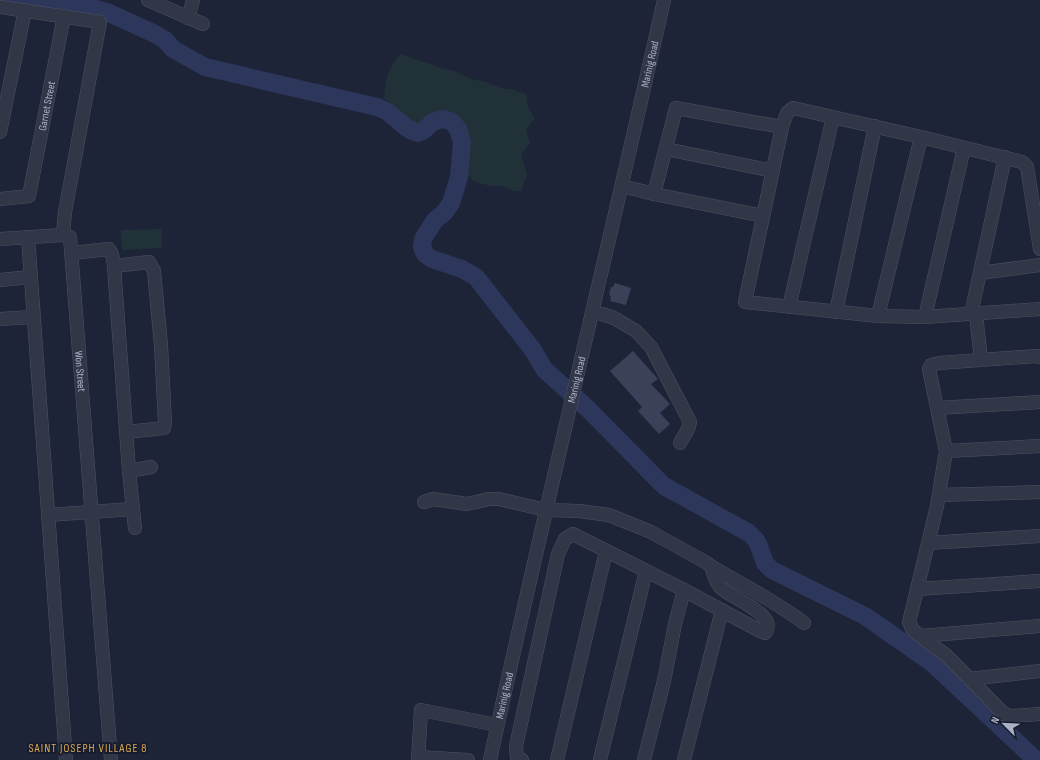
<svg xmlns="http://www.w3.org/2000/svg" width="1040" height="760" font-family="'Sofia Sans Condensed',sans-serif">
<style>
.green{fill:#203138}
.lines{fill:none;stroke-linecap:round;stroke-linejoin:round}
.river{stroke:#2d375c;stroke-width:18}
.building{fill:#3a4158}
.minor-casing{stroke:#4c5163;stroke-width:14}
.minor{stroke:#323748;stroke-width:13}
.labels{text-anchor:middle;stroke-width:4;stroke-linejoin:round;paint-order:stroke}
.street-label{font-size:11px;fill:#abb0c5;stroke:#171c2c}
.neighbourhood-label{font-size:12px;letter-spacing:1px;fill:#d9a752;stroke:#171c2c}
</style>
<rect width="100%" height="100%" fill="#1e2437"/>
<g class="green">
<path d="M400,54L427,63L440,68L455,71L471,79L486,82L501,88L514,90L526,94L528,107L535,118L526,130L530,143L521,154L527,175L521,191H513L503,186H491L475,182L467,174L466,168L469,140L462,125L455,116L448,112L440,111L418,126H413L384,98C386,79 387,69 400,54Z"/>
<path d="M162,229V248L122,250L121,230Z"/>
</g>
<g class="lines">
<path class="river" d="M0,0L96,9L107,12L155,34L165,40L173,49L205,67L377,107C381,109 386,110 389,113C400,121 404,129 418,133L424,130L433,122L442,119L451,121L458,129L462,142L459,177L451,203L444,213L435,220L423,239L422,247L425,254L432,259L462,269L476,277L533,350L544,369L588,409L664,486L749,533L756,540L759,546L765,563L772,570L865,616L931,662L1036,760"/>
</g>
<g class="building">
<path d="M615,283L631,288L626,305L610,301L611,296L609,295L611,287H613Z"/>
<path d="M633,351L658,379L651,384L670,404L660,413L670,424L659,434L638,411L642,407L610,371Z"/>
</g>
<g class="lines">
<defs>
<g id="minor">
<path d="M148,0L203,24"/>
<path d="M0,7L100,22L65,212L63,235"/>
<path d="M188,18L193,0"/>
<path d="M0,132L25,10"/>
<path d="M666,149L773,171"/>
<path d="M622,186L654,194L763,216"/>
<path d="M654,194L676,108L782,127"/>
<path id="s1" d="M0,199L29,196L64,16"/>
<path d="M28,237L66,760"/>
<path id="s2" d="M0,239L63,235L70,237L111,760"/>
<path d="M1040,249L1027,167L1022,162L921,137L793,108L787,113L782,127L745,302L878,316L925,317L1040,309"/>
<path d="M72,253L109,249L112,254L114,266L129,471L135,528"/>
<path d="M114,266L149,262L154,271L161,345L165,423L164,428L127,432"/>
<path d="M980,273L1040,265"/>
<path d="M0,280L30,277"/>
<path d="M789,307L833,117"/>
<path d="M592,312L602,314L614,318L636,331L651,347L690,422L688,429L680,443"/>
<path d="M836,312L875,126"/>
<path d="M971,314L1005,157"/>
<path d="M976,314L981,360"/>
<path d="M878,316L921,137"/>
<path d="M925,317L964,148"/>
<path d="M0,319L33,317"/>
<path d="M1040,357L1037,356L939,363L931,365L929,369L946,451L937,506L912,610L909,622L912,629L929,643L946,655L1004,714L1011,716L1040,714"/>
<path d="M937,408L1040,402"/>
<path d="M946,451L1040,446"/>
<path d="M129,471L151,467"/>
<path d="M939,495L1040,492"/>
<path d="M424,502L433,499L467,504L489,499H499L546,510L579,511L609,515L651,532L707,563L712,567C743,585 775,601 804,623"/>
<path d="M48,515L133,509"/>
<path d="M928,543L1040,536"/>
<path d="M917,589L1040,581"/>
<path d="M921,636L1040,626"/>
<path d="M969,679L1040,671"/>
<path d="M418,757L468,760"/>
<path d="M418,760L421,710L497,725"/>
<path id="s3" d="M490,760C545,506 607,254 664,0"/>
<path d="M522,760L517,757L516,746L558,554L565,539L573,534L684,590L760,631L765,633C780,615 729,597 720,587C715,581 713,575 712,567"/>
<path d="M557,760L606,551"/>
<path d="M600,760L646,571"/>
<path d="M644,760L664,681L675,624L684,590"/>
<path d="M684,760L722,610"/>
</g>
</defs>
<use href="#minor" class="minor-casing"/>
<use href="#minor" class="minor"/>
</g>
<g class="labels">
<g class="street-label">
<text dy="4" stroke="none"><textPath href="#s3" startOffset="714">Marinig Road</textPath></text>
<text dy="4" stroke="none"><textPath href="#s1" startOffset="121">Garnet Street</textPath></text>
<text dy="4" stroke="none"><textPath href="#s2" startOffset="205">Won Street</textPath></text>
<text dy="4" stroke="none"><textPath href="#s3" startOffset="390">Marinig Road</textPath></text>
<text dy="4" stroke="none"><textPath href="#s3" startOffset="66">Marinig Road</textPath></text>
</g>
<g class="neighbourhood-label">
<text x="88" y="752">SAINT JOSEPH VILLAGE 8</text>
</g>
</g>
<g transform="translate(1004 724) rotate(294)" stroke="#171c2c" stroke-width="3" paint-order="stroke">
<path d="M0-3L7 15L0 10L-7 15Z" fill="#abb0c5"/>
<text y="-6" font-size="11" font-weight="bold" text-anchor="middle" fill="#abb0c5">N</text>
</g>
</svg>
